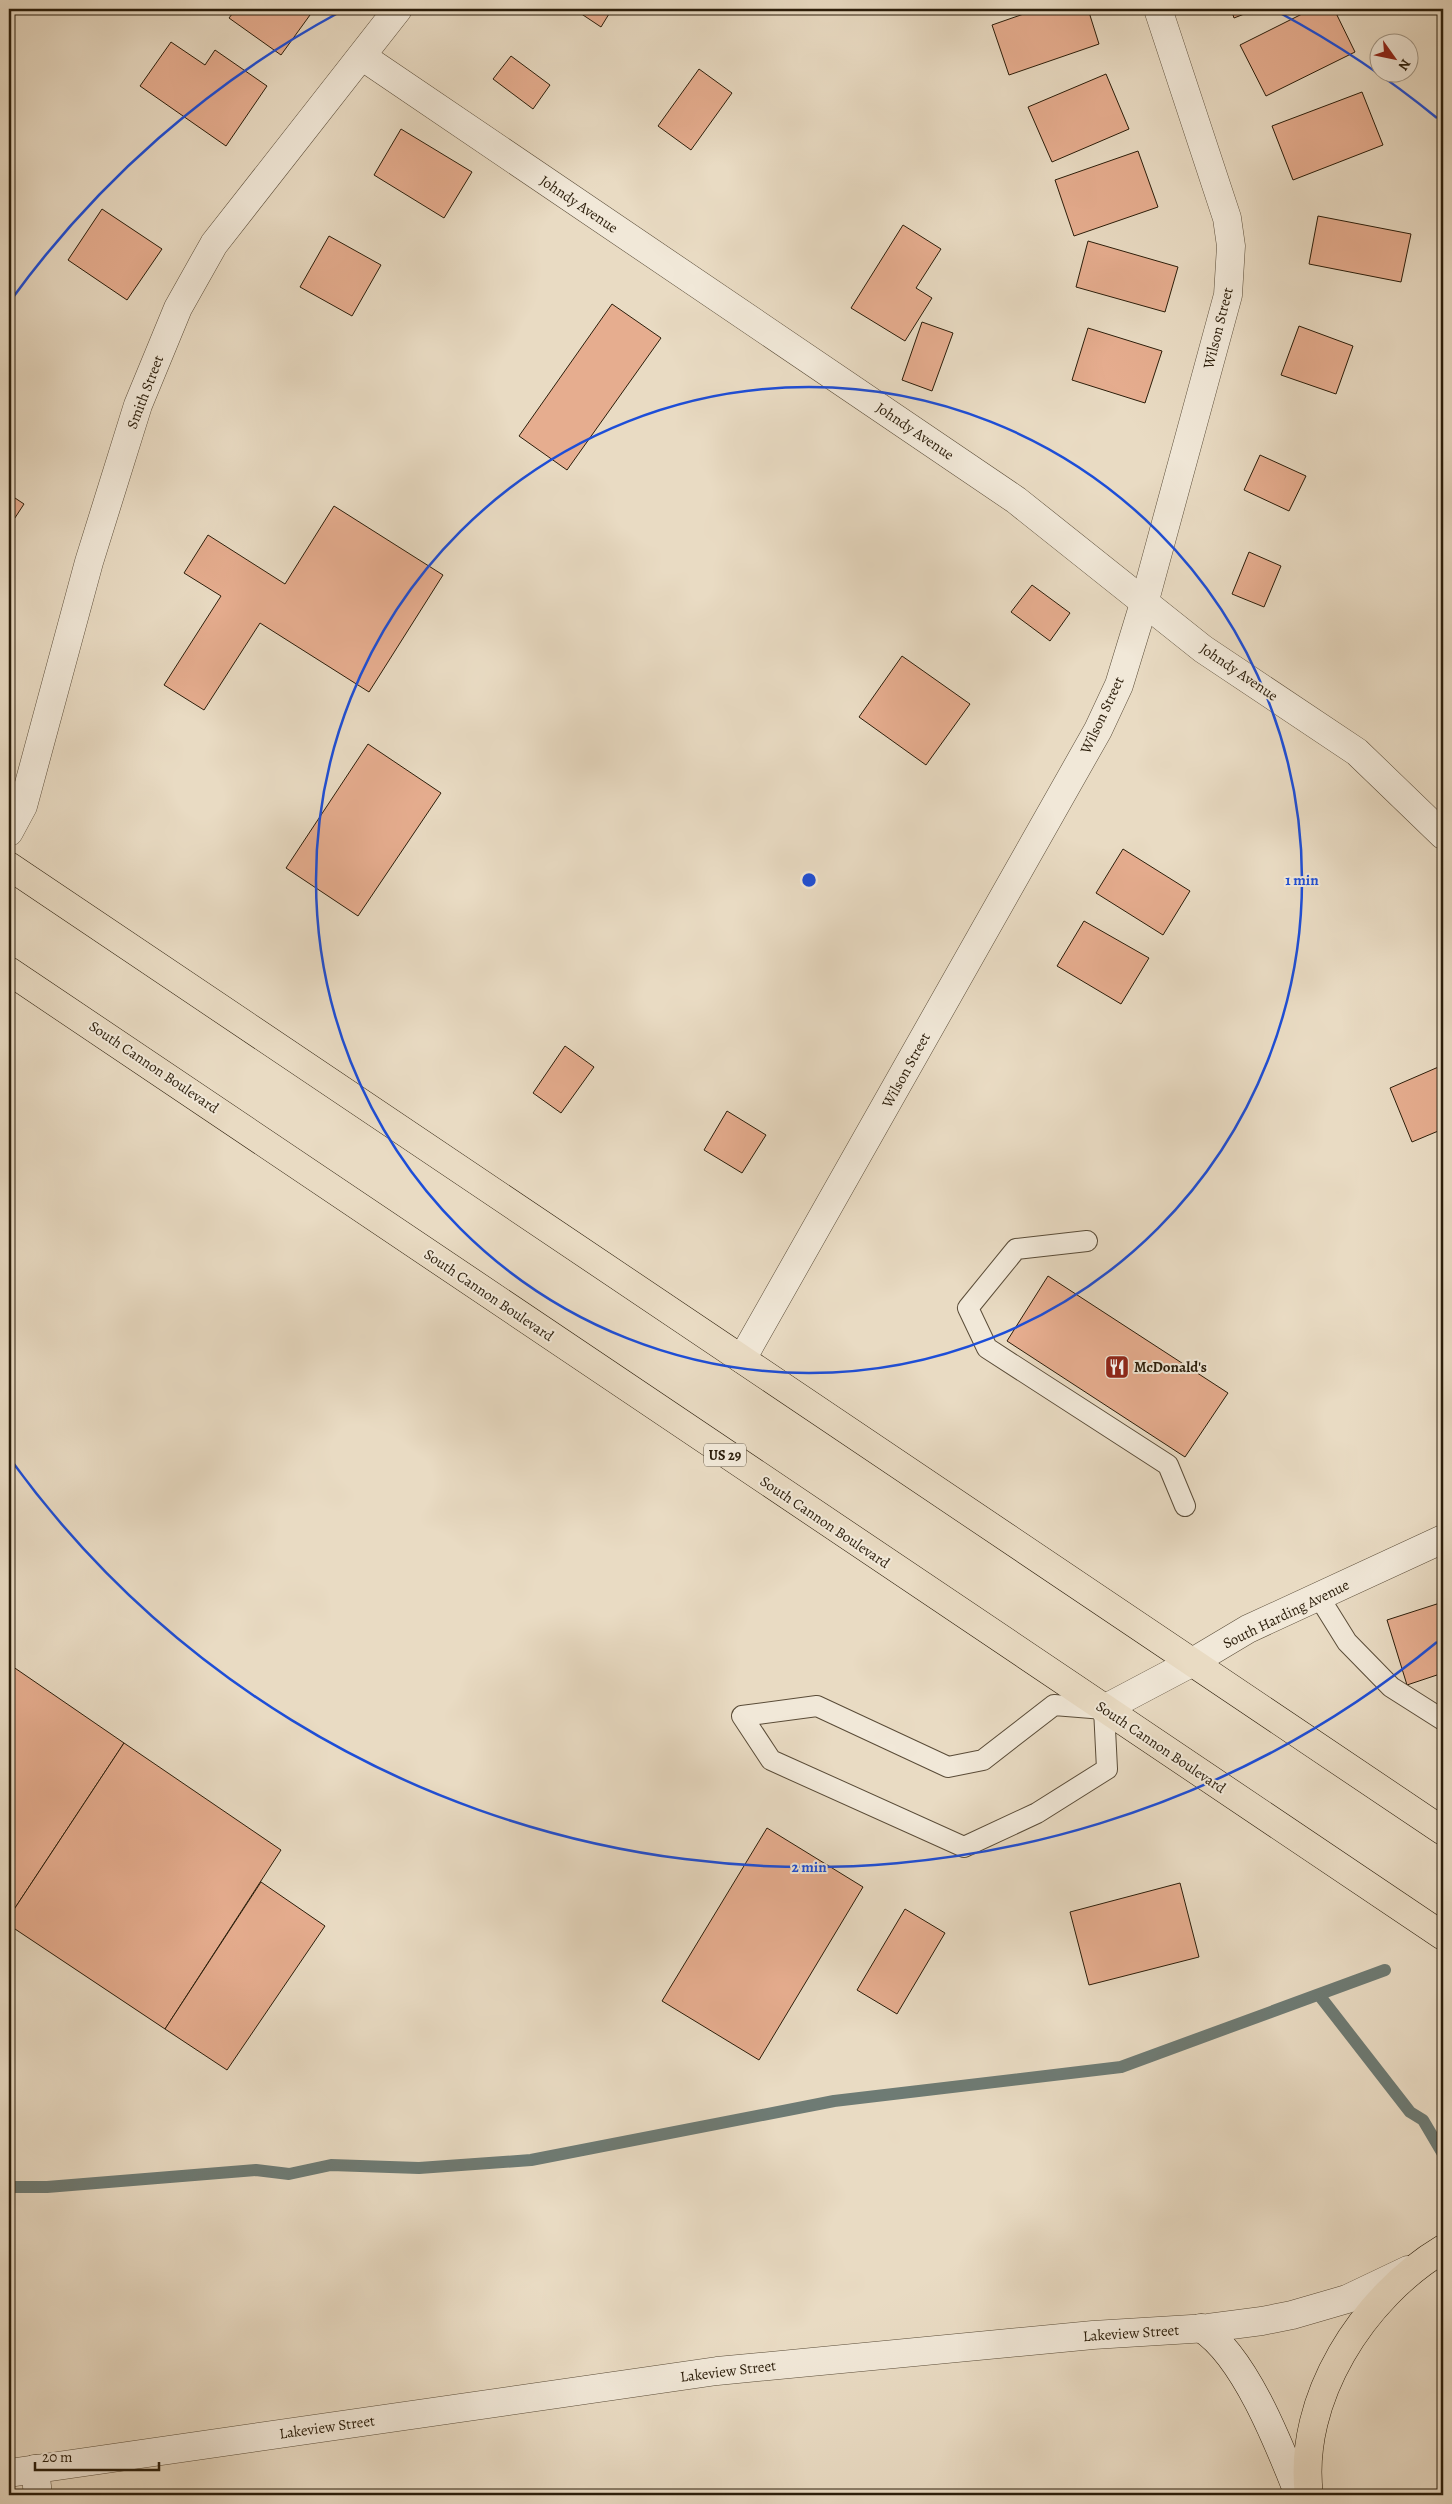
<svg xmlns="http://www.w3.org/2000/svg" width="1452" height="2504" font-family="Alegreya,serif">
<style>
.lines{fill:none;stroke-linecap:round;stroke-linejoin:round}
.stream{stroke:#6e7b74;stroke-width:12}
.building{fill:#e6ad8f;stroke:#2b1d0a}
.service-casing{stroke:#5a4c38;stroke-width:22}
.minor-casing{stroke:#5a4c38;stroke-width:29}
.secondary-casing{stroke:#2b1d0a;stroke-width:29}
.primary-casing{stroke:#2b1d0a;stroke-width:29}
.service{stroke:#f1e8d8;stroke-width:20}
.minor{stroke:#f1e8d8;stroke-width:28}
.secondary{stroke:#f1e8d8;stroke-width:28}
.primary{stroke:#e9dbc3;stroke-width:28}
.ring{fill:none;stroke:#1d4ed8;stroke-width:2.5}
.labels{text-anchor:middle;stroke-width:4;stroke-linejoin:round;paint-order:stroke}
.shield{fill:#f1e8d8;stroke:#665a48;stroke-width:1}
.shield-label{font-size:14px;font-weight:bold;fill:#2b1d0a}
.street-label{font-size:15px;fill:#2b1d0a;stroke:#f1e8d8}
.poi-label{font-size:15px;font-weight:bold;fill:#2b1d0a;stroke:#f1e8d8;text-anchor:start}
.centre{fill:#1d4ed8;stroke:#f1e8d8;stroke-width:2.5}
.ring-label{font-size:15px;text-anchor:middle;font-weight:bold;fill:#1d4ed8;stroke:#f1e8d8;stroke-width:4;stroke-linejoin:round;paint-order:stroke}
</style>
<rect width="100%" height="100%" fill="#e9dbc3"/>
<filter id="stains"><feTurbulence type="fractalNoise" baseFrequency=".004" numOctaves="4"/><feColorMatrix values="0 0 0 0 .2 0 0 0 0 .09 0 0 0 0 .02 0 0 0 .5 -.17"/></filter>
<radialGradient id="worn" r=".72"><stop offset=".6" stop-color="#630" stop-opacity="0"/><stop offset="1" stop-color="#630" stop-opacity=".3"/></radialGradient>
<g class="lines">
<g class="stream">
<path d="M1319,1995L1410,2112L1423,2120L1443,2154"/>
<path d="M9,2187H47L256,2170L289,2174L331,2165L419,2168L531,2160L834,2101L1121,2067L1385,1970"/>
</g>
</g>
<g class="building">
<path d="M236,9H301L310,15L281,55L229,18Z"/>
<path d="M574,9H612L601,27Z"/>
<path d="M1038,9H1088L1099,44L1009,75L992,25Z"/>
<path d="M1231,9H1257L1234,18Z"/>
<path d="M1312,9H1334L1355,52L1266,96L1240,45Z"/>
<path d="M171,42L205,65L215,50L267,86L226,146L140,86Z"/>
<path d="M511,56L550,85L533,109L493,79Z"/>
<path d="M699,69L732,93L691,150L658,126Z"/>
<path d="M1106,74L1129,129L1052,162L1028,107Z"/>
<path d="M1362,92L1383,145L1293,180L1272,126Z"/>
<path d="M401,129L472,172L444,218L374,175Z"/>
<path d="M1138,151L1158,207L1074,236L1055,180Z"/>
<path d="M102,209L162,249L127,300L68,260Z"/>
<path d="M1318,216L1411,234L1401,282L1309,264Z"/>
<path d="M903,225L941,249L916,288L932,298L905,341L851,308Z"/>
<path d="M329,236L381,265L352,316L300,287Z"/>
<path d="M1088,241L1178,267L1165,312L1076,287Z"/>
<path d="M612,304L661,338L567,470L519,436Z"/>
<path d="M922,322L953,333L932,391L902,380Z"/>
<path d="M1299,326L1353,346L1336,394L1281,375Z"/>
<path d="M1088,328L1162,351L1145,403L1072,380Z"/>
<path d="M1260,455L1306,476L1289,511L1244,490Z"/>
<path d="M9,494L24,504L9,527Z"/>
<path d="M334,506L443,575L369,692L260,623L204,710L164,685L221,596L184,573L208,535L285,584Z"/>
<path d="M1249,552L1281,566L1264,607L1232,594Z"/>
<path d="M1032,585L1070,613L1050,641L1011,612Z"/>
<path d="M902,656L970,704L926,765L859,717Z"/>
<path d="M368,744L441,793L358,916L286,868Z"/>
<path d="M1123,849L1190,891L1163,935L1096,893Z"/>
<path d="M1084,921L1149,958L1121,1004L1057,966Z"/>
<path d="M565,1046L594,1067L561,1113L533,1093Z"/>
<path d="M1443,1065V1129L1412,1142L1390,1088Z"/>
<path d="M727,1111L766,1135L742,1173L704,1150Z"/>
<path d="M1048,1276L1228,1393L1185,1457L1007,1341Z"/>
<path d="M1443,1602V1673L1407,1685L1387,1620Z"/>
<path d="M9,1664L124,1743L9,1917Z"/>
<path d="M124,1743L281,1850L165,2029L9,1925V1917Z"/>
<path d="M767,1828L863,1887L759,2060L662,2001Z"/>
<path d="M261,1882L325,1926L227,2070L165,2029Z"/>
<path d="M1180,1883L1199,1957L1089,1985L1070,1912Z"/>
<path d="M905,1909L945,1933L897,2014L857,1990Z"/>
</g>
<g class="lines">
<defs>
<g id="service">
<path d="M1087,1241L1016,1249L968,1308L987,1348L1168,1465L1185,1506"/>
<path d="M1319,1597L1347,1642L1391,1687L1443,1720"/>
<path d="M1054,1705L1104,1709L1107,1769L1037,1813L964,1847L771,1760L742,1716L817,1706L948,1767L983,1760Z"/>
</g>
<g id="minor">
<path d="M363,57L1016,500L1203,649L1357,752L1443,835"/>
<path d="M9,832L23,806L89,562L138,405L178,308L214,244L398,9"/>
<path d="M742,1359L1098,730L1119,685L1145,600L1228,295L1231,246L1227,218L1158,9"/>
<path d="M1104,1709L1191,1663L1248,1629L1443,1539"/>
<path d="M35,2469L38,2495"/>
<path d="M9,2473L717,2371L1093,2335L1208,2328L1262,2321L1292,2315L1347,2299L1408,2270"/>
</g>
<path id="secondary" d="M1201,2328C1245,2356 1280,2447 1299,2495"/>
<g id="primary">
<path d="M9,866L1443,1831"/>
<path d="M9,971L1443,1936"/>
<path d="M1309,2495C1297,2399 1363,2297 1443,2249"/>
</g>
</defs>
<use href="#service" class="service-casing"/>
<use href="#minor" class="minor-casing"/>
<use href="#secondary" class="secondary-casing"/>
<use href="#primary" class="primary-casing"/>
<use href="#service" class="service"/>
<use href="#minor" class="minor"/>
<use href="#secondary" class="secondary"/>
<use href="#primary" class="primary"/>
</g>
<g class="ring">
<circle cx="809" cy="880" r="493"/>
<path d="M1437 1642A987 987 0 0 1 11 1460M11 300A987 987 0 0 1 338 13M1280 13A987 987 0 0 1 1437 118"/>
</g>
<defs>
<symbol id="restaurant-square" viewBox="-11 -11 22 22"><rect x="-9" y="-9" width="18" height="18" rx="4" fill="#8f2418" stroke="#f1e8d8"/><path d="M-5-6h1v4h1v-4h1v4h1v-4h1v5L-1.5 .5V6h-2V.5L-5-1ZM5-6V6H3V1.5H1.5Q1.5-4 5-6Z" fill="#fff"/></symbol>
</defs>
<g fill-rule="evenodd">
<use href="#restaurant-square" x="1103" y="1353" width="28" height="28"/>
</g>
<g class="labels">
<rect class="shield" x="704" y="1443.5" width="42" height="23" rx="4"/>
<g class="shield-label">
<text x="725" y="1460">US 29</text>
</g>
<g class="street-label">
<text transform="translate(579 204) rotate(34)" y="5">Johndy Avenue</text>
<text transform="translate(1218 328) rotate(-76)" y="5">Wilson Street</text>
<text transform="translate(145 392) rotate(-69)" y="5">Smith Street</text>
<text transform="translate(915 431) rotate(34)" y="5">Johndy Avenue</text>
<text transform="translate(1239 672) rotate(34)" y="5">Johndy Avenue</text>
<text transform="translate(1102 715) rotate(-65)" y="5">Wilson Street</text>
<text transform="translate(154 1067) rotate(34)" y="5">South Cannon Boulevard</text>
<text transform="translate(906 1070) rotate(-61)" y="5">Wilson Street</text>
<text transform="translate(489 1295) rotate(34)" y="5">South Cannon Boulevard</text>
<text transform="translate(825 1522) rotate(34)" y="5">South Cannon Boulevard</text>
<text transform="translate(1286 1614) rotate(-26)" y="5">South Harding Avenue</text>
<text transform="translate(1161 1747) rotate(34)" y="5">South Cannon Boulevard</text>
<text transform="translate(1131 2333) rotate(-4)" y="5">Lakeview Street</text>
<text transform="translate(728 2371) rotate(-7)" y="5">Lakeview Street</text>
<text transform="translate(327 2427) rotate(-8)" y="5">Lakeview Street</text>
</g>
<g class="poi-label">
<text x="1134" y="1372">McDonald's</text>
</g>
</g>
<circle cx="809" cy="880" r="8" class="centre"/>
<g class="ring-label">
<text x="1302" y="885">1 min</text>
<text x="809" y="1872">2 min</text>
</g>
<rect width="1452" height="2504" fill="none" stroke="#e9dbc3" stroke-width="30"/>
<rect x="10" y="10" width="1432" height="2484" fill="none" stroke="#2b1d0a" stroke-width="2.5"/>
<rect x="15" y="15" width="1422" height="2474" fill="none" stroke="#2b1d0a"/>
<g transform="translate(1394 58) rotate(123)"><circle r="24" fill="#f1e8d8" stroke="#a29786"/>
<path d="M0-4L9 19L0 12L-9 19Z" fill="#8f2418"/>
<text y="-8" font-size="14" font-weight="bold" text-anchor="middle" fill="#2b1d0a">N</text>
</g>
<path d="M35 2462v8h124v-8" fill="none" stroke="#2b1d0a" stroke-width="2.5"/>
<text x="42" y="2462" font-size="15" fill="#2b1d0a" stroke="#f1e8d8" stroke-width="4" paint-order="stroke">20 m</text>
<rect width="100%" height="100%" filter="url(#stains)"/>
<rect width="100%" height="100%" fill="url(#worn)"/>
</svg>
